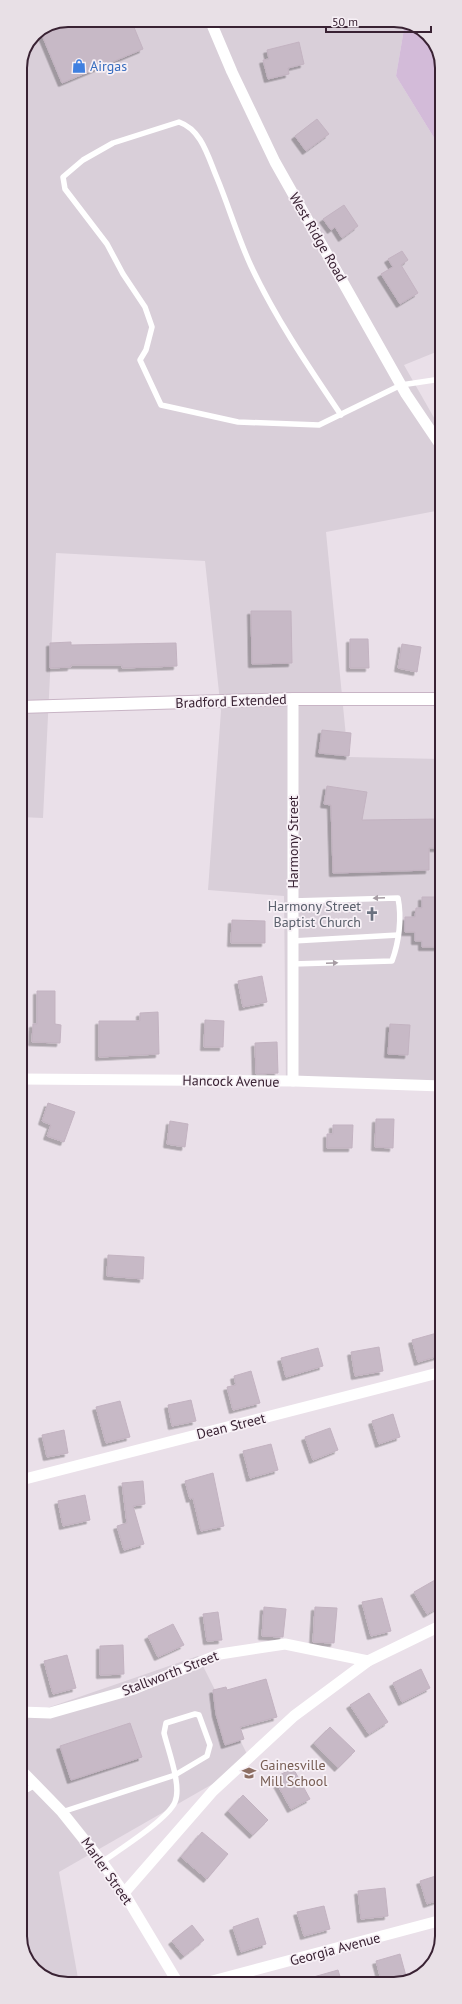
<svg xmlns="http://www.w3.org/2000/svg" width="462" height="2004" font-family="'PT Sans',sans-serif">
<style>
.built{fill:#d9cfd9}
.green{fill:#d3bbd9}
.building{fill:#c7b9c6;stroke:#c3b3c1;filter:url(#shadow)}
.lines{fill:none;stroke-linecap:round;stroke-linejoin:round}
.secondary-casing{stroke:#c8b4c5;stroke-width:14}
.lane{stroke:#fff;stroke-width:5.5}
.street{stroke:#fff;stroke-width:11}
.secondary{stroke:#fff;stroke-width:12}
.oneway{fill:#a69ca3}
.labels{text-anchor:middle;stroke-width:3.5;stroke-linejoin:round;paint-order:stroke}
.shop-label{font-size:14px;fill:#366cbe;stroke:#f7f0f6;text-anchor:start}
.street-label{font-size:14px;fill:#392233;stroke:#f7f0f6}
.worship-label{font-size:14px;fill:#5b616d;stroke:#f7f0f6;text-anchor:end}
.education-label{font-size:14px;fill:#785e54;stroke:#f7f0f6;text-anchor:start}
.rim{fill:none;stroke:#392233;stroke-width:2}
</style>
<defs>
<filter id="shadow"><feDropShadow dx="-3.5" dy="3.5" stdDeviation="0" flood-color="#0004"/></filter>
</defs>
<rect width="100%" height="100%" fill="#eae0e9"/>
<g class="built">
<path d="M68,20H400L405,23L396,76L441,149V350L404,365L441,430V510L326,532L348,757L441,759L442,1089L286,1086L284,896L208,890L221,711L205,561L56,553L43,818L20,817V68L34,34Z"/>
<path d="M198,1656L251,1762L59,1872L79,1984H62L36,1972L21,1945V1717Z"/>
</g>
<path class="green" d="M405,23L428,34L441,59V149L396,76Z"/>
<g class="building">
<path d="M78,20H131L143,49L62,83L42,35Z"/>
<path d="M299,42L304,64L288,68L289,74L268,79L263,60L269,59L267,50Z"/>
<path d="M317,119L329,134L306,151L295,136Z"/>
<path d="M344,205L358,226L342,238L335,227L331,230L323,219Z"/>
<path d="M402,251L408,260L401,265L418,293L400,304L381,274L393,267L388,259Z"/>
<path d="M251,611H291L292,663L252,664Z"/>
<path d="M350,639H368L369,668H350Z"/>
<path d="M71,642V645L176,643L177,666L122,668V665H71V667L50,668V643Z"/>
<path d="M402,644L421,647L417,672L398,668Z"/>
<path d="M322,730L351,733L349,756L319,753Z"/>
<path d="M327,786L367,792L362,820L441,819V848H429V870L333,873L331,805L324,804Z"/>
<path d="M422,897H442V947H422V941H415V932H405V917H415L416,908H422Z"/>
<path d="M232,920L265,921V943H231Z"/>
<path d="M262,976L267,1002L243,1007L238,981Z"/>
<path d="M37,991H55V1024L61,1025L60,1043L32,1042L33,1024H37Z"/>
<path d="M158,1012L159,1054L99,1057V1021H140V1013Z"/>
<path d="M205,1020L224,1021L223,1047H204Z"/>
<path d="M390,1024L410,1025L408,1055L388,1054Z"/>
<path d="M277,1042L278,1073L256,1074L255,1043Z"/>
<path d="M48,1103L75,1112L64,1142L47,1136L51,1125L42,1121Z"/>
<path d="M376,1119H394L393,1148L375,1147Z"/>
<path d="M170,1121L188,1124L185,1147L167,1144Z"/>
<path d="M333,1125H353L352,1148H327V1134H333Z"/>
<path d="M108,1255L144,1257L143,1279L107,1276Z"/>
<path d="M437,1333L442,1355L418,1362L412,1340Z"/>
<path d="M379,1347L383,1371L355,1376L351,1352Z"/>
<path d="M318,1348L323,1366L286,1377L281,1358Z"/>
<path d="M251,1371L260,1403L233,1410L227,1387L236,1385L234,1376Z"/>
<path d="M191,1400L196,1421L172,1426L168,1405Z"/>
<path d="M120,1401L130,1437L106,1443L96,1407Z"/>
<path d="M393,1414L400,1437L379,1444L372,1421Z"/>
<path d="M330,1428L338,1450L313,1460L305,1437Z"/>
<path d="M64,1430L68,1453L47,1457L42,1435Z"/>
<path d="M271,1444L278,1470L250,1478L243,1451Z"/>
<path d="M213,1473L224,1526L201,1531L193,1498L190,1499L185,1481Z"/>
<path d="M143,1481L145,1504L133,1506L144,1544L124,1550L117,1526L127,1523L122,1483Z"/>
<path d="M85,1495L90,1520L63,1526L58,1501Z"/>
<path d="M442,1576V1605L427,1614L414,1592Z"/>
<path d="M382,1598L391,1631L371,1636L362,1602Z"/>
<path d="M264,1607L286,1609L283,1637L262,1636Z"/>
<path d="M315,1607L337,1608L334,1643L313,1642Z"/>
<path d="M218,1612L222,1640L207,1641L203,1614Z"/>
<path d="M173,1624L184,1645L158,1657L148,1636Z"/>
<path d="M123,1645L124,1674L100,1675V1646Z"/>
<path d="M67,1655L76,1688L53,1694L44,1661Z"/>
<path d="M421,1669L430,1688L402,1702L393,1683Z"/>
<path d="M266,1679L277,1717L240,1727L244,1739L225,1745L216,1714L213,1690L226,1687L227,1690Z"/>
<path d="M369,1693L388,1722L369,1734L350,1705Z"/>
<path d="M130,1723L142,1757L71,1780L60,1746Z"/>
<path d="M330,1727L355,1751L338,1768L314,1743Z"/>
<path d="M293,1768L310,1799L291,1809L274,1778Z"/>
<path d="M243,1795L268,1820L253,1835L228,1811Z"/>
<path d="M202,1832L228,1854L207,1879L181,1857Z"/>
<path d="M442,1874V1899L427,1904L420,1881Z"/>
<path d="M385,1888L388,1916L361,1919L358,1891Z"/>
<path d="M324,1906L330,1929L304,1936L297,1912Z"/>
<path d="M258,1918L266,1944L241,1952L233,1927Z"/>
<path d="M192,1925L204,1940L184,1956L172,1941Z"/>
<path d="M400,1954L406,1976L382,1983L376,1961Z"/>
<path d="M338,1970L342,1983H304L303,1980Z"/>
</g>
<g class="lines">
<defs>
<path id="secondary" d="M20,707L293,699H441"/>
</defs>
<use href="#secondary" class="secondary-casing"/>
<g class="lane">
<path d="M341,415C308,366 276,319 251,266C238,238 229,207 217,178C208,157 202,130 179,122L113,143L83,160L63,177L65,189L107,244L123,274L145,307L152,327L146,350L140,360L161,405L238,422L319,425L401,385L441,379"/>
<path d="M293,901L398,898C402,918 399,942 392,961L293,964"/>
<path d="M293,941L398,935"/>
<path d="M21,1793L35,1785"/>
<path d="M62,1812L175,1775L207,1756L210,1745L199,1715L195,1714L166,1723L164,1733C168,1750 182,1786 175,1802C168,1819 119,1850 102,1862"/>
</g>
<g class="street">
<path d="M210,20L232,72L275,162L406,394L441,446"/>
<path d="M20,1079L293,1081L442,1086"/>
<path d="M293,1081V699"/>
<path d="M21,1480L442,1372"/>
<path d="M21,1712L50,1713L134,1689L220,1654L285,1644L368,1661L442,1625"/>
<path d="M21,1770L62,1812L102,1862L124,1893L178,1983"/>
<path d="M124,1893L213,1791L294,1716L368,1661"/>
<path d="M205,1983L442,1920"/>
</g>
<use href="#secondary" class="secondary"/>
</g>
<defs><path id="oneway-solid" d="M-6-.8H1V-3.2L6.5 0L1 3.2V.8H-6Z"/></defs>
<g class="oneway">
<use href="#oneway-solid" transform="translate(379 898) rotate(178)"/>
<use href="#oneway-solid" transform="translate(332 963) rotate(-2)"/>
</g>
<defs>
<symbol id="shop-bare" viewBox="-9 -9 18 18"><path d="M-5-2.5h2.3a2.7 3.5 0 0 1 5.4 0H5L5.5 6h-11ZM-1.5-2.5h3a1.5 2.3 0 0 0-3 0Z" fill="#3f7fe0" stroke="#f7f0f6" stroke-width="2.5" paint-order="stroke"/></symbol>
<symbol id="church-bare" viewBox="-9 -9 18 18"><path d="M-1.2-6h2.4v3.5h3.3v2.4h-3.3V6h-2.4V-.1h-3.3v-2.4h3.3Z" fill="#6b7280" stroke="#f7f0f6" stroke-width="2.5" paint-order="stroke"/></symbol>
<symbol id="school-bare" viewBox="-9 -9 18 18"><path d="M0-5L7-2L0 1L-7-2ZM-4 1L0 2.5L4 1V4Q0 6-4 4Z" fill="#8d6e63" stroke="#f7f0f6" stroke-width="2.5" paint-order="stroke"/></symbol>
</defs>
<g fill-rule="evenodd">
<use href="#shop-bare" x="69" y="56" width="20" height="20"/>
<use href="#church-bare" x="362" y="904" width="20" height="20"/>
<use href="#school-bare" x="239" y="1763" width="20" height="20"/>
</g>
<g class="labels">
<g class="shop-label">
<text x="90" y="71">Airgas</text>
</g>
<g class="street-label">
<text transform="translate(318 237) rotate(60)" y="5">West Ridge Road</text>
<text transform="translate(231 701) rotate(-2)" y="5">Bradford Extended</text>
<text transform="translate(293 842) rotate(-90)" y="5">Harmony Street</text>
<text transform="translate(231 1081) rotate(1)" y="5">Hancock Avenue</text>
<text transform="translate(231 1426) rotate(-14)" y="5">Dean Street</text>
<text transform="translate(170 1673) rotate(-21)" y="5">Stallworth Street</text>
<text transform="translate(107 1871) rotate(55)" y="5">Marler Street</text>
<text transform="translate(335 1949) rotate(-15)" y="5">Georgia Avenue</text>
</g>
<g class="worship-label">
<text x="361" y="911">Harmony Street<tspan x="361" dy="16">Baptist Church</tspan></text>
</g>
<g class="education-label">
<text x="260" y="1770">Gainesville<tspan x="260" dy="16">Mill School</tspan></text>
</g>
</g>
<path d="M0 0H462V2004H0ZM68 27H394A41 41 0 0 1 435 68V1936A41 41 0 0 1 394 1977H68A41 41 0 0 1 27 1936V68A41 41 0 0 1 68 27Z" fill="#e8e0e6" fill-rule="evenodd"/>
<path class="rim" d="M68 27H394A41 41 0 0 1 435 68V1936A41 41 0 0 1 394 1977H68A41 41 0 0 1 27 1936V68A41 41 0 0 1 68 27Z"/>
<path d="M326 26v6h105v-6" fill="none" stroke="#392233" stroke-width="2"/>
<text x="332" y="26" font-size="12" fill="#392233" stroke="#f7f0f6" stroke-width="3" paint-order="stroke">50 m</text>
</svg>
